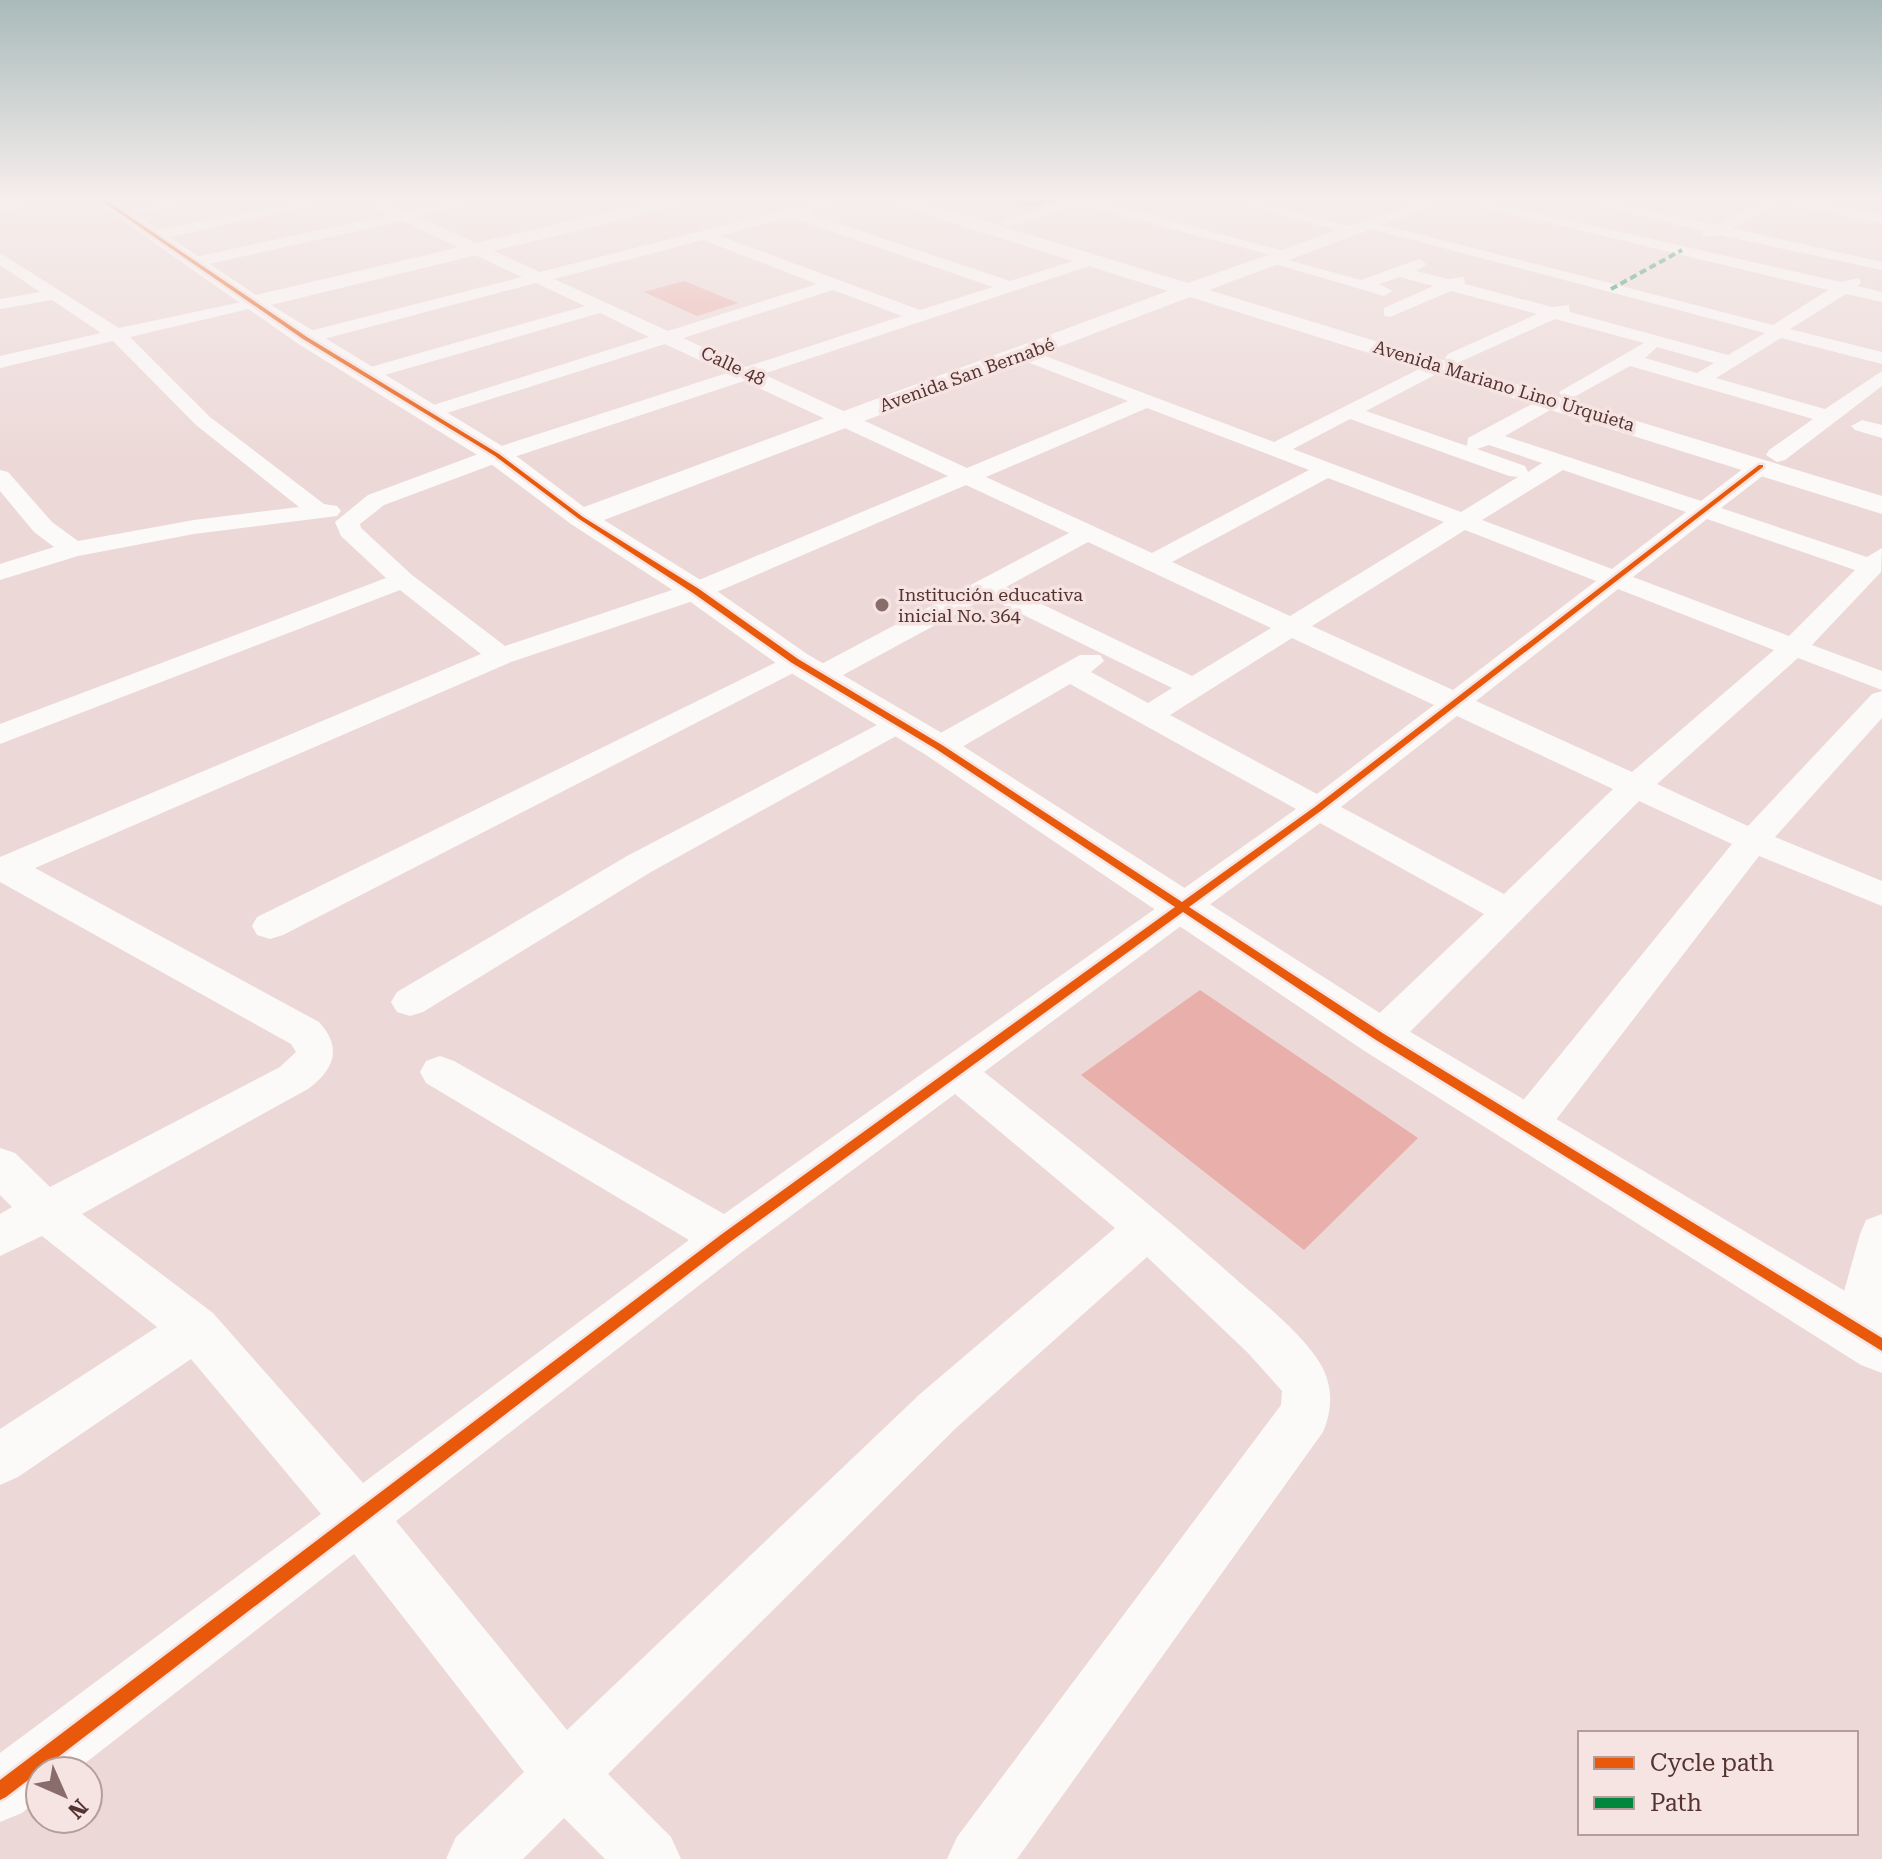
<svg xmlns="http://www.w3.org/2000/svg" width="1882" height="1859" font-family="'Roboto Serif',serif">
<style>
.green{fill:#e9afaa}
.building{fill:#a4b0b2}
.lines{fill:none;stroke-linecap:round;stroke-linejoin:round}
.street{fill:#fcf9f9;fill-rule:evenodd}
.secondary{fill:#fcf9f9;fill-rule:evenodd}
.quiet{stroke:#00873e;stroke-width:4;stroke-dasharray:7 4;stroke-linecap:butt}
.cycleway-casing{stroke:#f6e4e2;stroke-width:5}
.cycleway{fill:#e8590c;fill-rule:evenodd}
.poi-dot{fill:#896d6a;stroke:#f6e4e2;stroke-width:3}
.labels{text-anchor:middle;stroke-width:7;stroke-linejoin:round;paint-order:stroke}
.far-street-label{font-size:18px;fill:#543330;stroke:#f6e4e2}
.far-poi-label{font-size:18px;fill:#543330;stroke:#f6e4e2;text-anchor:start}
</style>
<rect width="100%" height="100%" fill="#ecd9d7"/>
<g class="green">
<path d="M684,281L738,303L697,316L644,292Z"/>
<path d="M1200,990L1418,1138L1304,1250L1081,1075Z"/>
</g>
<path class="building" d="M1059,199L1032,207L1007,200L1008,199Z"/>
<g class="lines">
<g class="street">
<path d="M25,199H55L0,212V204Z"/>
<path d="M173,199H203L122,217L115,213Z"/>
<path d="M312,199H340L157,240L149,235L157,230Z"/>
<path d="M361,199H380L406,211L460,199H487L419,217L540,272L827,199H851L807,213L1010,281L1086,257H1098V263L763,374L967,468L1128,401L1017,358V350L1024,348L1274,442L1439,359L1446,361L1449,365L1446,369L1366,411L1467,446L1468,438L1545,397H1559L1562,401L1559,405L1505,436L1701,501L1753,461H1769L1772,466L1769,471L1721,508L1867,557L1882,548L1881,572L1812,645L1882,671V690L1798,658L1657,784L1748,826L1872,694L1882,691V718L1775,837L1882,881V906L1759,856L1542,1138L1527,1143L1512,1138L1506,1126L1512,1114L1732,844L1639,801L1394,1048L1380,1052L1366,1048L1360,1037L1366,1026L1484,914L1320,823L984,1072C1067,1138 1150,1203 1229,1273C1258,1299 1293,1325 1316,1357C1333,1381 1334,1406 1323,1432L1017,1859H947L957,1837L1281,1405L1282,1391L1248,1353L1147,1257L956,1428L608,1774L671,1837L681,1859H605L564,1818L523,1859H446L456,1837L524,1772L354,1554L75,1771H40V1798L22,1813L0,1822V1753L321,1514L191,1359L18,1477L0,1485V1429L157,1327L42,1236L0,1256V1214L12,1207L0,1195V1148L15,1153L50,1187L280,1067L296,1052L291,1044L0,882V857L481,654L400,590L0,744V724L386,578L341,536L335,522L368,495L489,450L727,373L665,344L431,418L424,416L421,412L424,408L649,337L600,313L367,380L360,378L357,374L360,370L585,306L536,283L305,344L296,338L298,334L522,277L402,221L195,267L187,262L195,257L389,215ZM790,217L993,287L920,310L720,236ZM703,240L817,284L668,331L554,279ZM833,290L902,316L746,367L683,338ZM744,381L948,476L687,585L505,646L412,575L361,528L360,524L384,505L505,460ZM1147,408L1309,470L1152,553L986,477ZM1350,419L1509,476L1518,477L1461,512L1293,449ZM1489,445L1542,463L1528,472L1525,466L1477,449ZM1563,470L1686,512L1612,569L1482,520ZM1328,478L1444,522L1290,616L1172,562ZM966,485L1069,533L810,670L806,676L810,682H830L987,597L1172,688L1148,703L1091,672L1104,661L1100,655H1080L928,740L924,747L928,754H950L1070,684L1296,809L724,1214L454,1061L440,1056L426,1061L420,1072L426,1083L689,1240L363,1483L213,1313L82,1214L308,1089C334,1070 343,1048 319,1022L35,868L511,662L705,597ZM1707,519L1855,570L1789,636L1633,577ZM1465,530L1596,581L1453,690L1312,626ZM1088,542L1271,628L1192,676L1006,587ZM1618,589L1774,650L1632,772L1476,701ZM1292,638L1434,705L1317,794L1170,715ZM1457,716L1613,789L1504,894L1341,807ZM955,1094L1115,1228L920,1394L567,1730L396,1521L742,1252Z"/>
<path d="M1068,199H1093L1298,255L1290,260L1080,205L1007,227L999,222Z"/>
<path d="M1224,199H1248L1363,230L1355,235Z"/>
<path d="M1449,199H1475L1841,282L1859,278L1861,282L1858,286L1882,292V302L1846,294L1790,329L1882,352V364L1781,338L1716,378L1825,409L1882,371V386L1785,460L1777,462L1766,455L1769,450L1813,419L1630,366L1576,396H1562L1559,392L1644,343L1555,319L1455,364L1448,362L1445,358L1448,354L1537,314L1451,291L1390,317L1384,316V308L1433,286L1400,277L1379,284L1393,291L1384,296L1265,261L1273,256L1361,280L1419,259L1427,264L1416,271L1448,279L1464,277L1465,284L1552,307L1569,305L1570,312L1728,355L1765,333L1360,226L1368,221L1773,325L1828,290ZM1657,347L1714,363L1697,373L1645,358Z"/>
<path d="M1573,199H1599L1716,225L1768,199H1804L1882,214V224L1782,203L1732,228L1882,262V270L1719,235L1703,237V231Z"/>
<path d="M0,253L119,328L261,298V306L130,337L210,417L324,504L337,506L341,511L337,516L194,534L78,556L0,580V564L54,547L34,532L0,491V470L8,472L52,522L78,541L194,520L299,507L196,425L113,341L0,368V356L101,333L52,300L0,309V299L40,292L0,265Z"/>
<path d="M1862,420L1882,425V438L1855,430L1851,426Z"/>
<path d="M795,653L805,655L809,661L805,667L283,935L270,939L257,935L252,926L257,917Z"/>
<path d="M896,715L907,718L911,724L907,730L651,872L423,1012L410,1016L397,1012L391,1002L397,992L627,856Z"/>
<path d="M1882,1214V1326L1874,1347L1857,1353L1840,1347L1833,1331L1860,1234L1866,1220Z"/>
</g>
<path class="secondary" d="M92,199H113L256,295L663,199H694L691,203L271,305L507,449L584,507L1168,291L889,203L886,199H913L1188,283L1425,199H1451L1209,290L1882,496V514L1190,297L604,520L707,584L807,654L952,739L1397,1024L1882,1313V1373L1861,1365L1363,1050L926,755L783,668L685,598L571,524L487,461L297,343Z"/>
<path class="quiet" d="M1611,289L1682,250"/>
<defs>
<path id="cycleway" d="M99,199H104L307,337L499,454L583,517L699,589L798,659L942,745L1182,902L1316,806L1759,465H1763V467L1322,810L1189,907L1384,1034L1882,1338V1351L1376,1040L1183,912L730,1242L6,1797L0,1800V1780L722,1234L1175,907L936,749L792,663L693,593L579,519L495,456L303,339Z"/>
</defs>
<use href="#cycleway" class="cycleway-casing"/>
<use href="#cycleway" class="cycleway"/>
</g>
<linearGradient id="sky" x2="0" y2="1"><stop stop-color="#a9baba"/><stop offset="0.43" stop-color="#f6eeed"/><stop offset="1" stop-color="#f6eeed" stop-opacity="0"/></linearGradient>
<rect width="1882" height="459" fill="url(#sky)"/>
<circle class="poi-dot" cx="882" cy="605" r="8"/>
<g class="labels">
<g class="far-street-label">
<text transform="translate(733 366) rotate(25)" y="6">Calle 48</text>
<text transform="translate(967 375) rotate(-20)" y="6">Avenida San Bernabé</text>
<text transform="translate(1504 386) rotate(17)" y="6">Avenida Mariano Lino Urquieta</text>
</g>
<g class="far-poi-label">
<text x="898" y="601">Institución educativa<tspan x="898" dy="21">inicial No. 364</tspan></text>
</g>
</g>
<rect x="1578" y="1731" width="280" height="104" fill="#f6e4e2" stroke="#b59d9b" stroke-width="2"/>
<rect x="1594" y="1757" width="40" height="12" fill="#e8590c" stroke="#b59d9b" stroke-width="2"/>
<text x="1650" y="1771" font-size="24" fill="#543330">Cycle path</text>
<rect x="1594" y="1797" width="40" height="12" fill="#00873e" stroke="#b59d9b" stroke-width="2"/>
<text x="1650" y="1811" font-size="24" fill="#543330">Path</text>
<g transform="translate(64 1795) rotate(135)"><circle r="38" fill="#f6e4e2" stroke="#b59d9b" stroke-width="2"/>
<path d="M0-6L14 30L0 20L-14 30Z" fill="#896d6a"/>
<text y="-12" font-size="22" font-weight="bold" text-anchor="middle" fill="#543330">N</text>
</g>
</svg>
